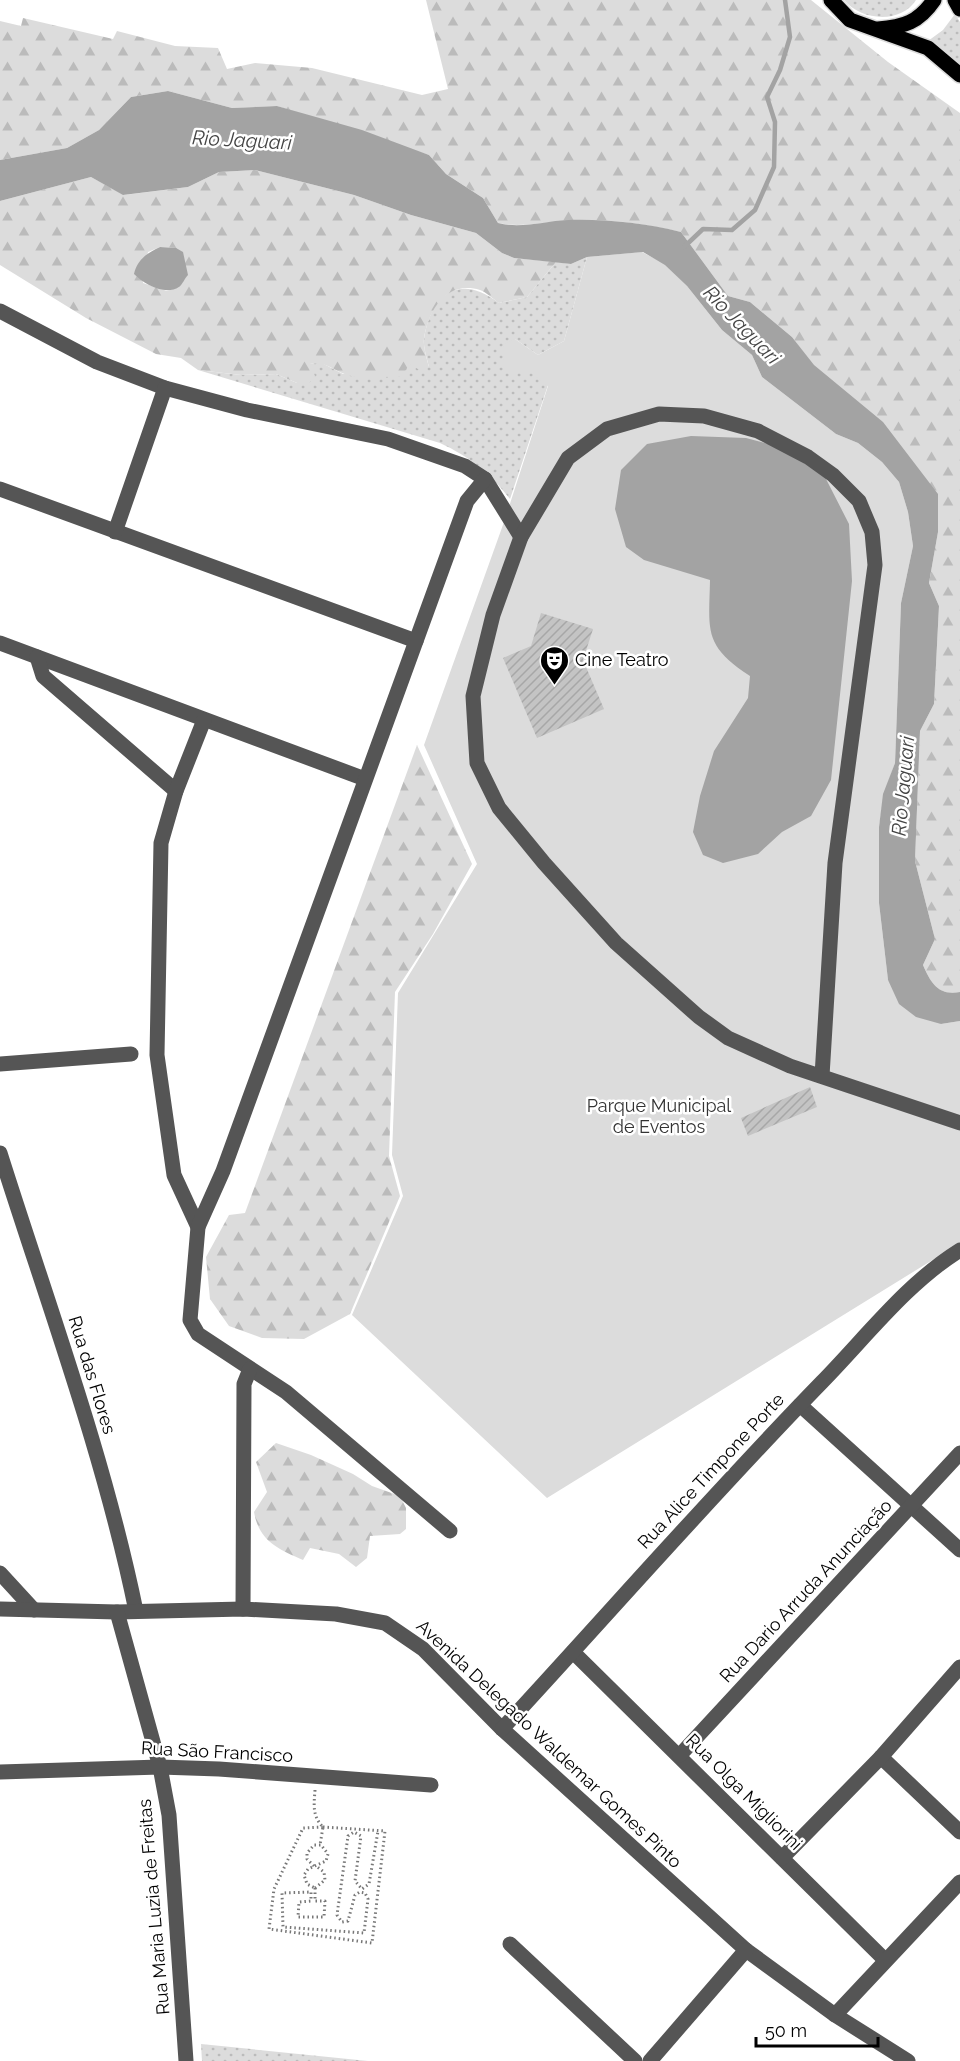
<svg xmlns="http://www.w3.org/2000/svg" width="960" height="2061" font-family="Raleway,sans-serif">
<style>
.grass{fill:url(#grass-dots)}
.forest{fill:url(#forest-firs);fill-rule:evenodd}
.park{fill:#dcdcdc}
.water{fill:#a3a3a3}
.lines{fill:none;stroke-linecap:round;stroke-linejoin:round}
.stream{stroke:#a3a3a3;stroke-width:4.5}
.building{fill:url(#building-hatch)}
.major-casing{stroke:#dbdbdb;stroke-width:18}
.path{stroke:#777;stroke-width:3;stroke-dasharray:1.5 3;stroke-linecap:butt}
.minor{stroke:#555;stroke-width:15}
.major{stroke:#000;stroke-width:15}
.labels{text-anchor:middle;stroke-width:5;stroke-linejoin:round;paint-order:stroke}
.poi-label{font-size:18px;fill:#000;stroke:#fff;text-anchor:start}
.park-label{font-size:18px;fill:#333;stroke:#fff}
.street-label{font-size:18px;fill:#000;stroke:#fff}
.water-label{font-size:20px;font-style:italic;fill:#444;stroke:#fff}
</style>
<defs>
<pattern id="grass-dots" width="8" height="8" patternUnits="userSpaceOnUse" patternTransform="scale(1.5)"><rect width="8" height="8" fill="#dcdcdc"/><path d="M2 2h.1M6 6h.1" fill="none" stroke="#bbb" stroke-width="1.8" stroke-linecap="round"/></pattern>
<pattern id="forest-firs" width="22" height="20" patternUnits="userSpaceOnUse" patternTransform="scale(1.5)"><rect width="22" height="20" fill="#dcdcdc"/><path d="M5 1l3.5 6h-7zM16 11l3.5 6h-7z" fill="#bbb"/></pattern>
<pattern id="building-hatch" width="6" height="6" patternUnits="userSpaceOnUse" patternTransform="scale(1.5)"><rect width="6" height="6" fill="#c4c4c4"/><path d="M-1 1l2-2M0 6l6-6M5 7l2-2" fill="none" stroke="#a7a7a7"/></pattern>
</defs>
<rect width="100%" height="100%" fill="#fff"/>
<g class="grass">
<path d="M844,0H916C901,24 861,21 844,0Z"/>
<path d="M955,14L960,22V82L928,41L943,30Z"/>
<path d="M587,257L564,341L538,355L515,339L529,370L548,385L510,499C490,473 470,457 440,443L198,370L241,375L276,374L297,383L310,364L320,362L343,374L410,364L429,367C427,358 423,347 424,339C431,293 460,273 499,303L527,297L556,262L571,264Z"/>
<path d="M201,2044L368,2061H202Z"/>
</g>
<g class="forest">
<path d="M426,0H811L888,62L960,113V992C938,996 931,983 923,965L935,939L915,861L920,731L934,704L939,606L929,583L938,532L792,337L750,302L728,296L681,232C643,223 605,218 566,221C543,222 520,228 498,223L483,198L446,174L429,155L277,106L232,108L168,91L131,97L99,130L67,148L0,160V21L21,26L23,18L113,39L117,31L175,46L218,48L227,69L255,63L312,68L422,95L448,89Z"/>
<path d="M255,170L354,195L411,215L476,233L502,253L514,258L556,262L527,297L499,303C493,299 486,292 480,290C446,280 428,311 424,339C423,347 427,359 429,367L421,371L410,364L401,376C385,379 357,380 342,373C330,368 325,362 310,364L315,376L309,383H297L276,374L241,375L198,370L181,358L156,354L86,318L0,265V201L91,177L124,195L188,187L219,172ZM160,247L176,248L179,287L167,291L143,283L148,252Z"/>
<path d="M417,745L472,864L433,934L395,992L389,1156L400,1196L350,1314L304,1339L262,1338L229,1326L210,1299L206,1257L229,1215L245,1213Z"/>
<path d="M276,1443L311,1455L353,1474L372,1486L400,1496L406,1508V1529L400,1534L370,1536L367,1558L356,1567L339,1554L310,1548L303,1560C278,1549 259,1541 254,1512L267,1492L256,1462Z"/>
</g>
<path class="park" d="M642,252L665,264L687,286L722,330L752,355L762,377L836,434L858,443L882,462L899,482L908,512L913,546L901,603L895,763L884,794L879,827V903L888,980L941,1024L960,1021V1243L547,1498L352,1315L403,1196L392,1155L398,993L477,864L424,745L504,522L548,386L529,371H504L503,345L515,339L538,355L564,341L587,257Z"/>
<g class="water">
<path d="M168,91L232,108L277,106L362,130L429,155L446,174L483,198L498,223C521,229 545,221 568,220C606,219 644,223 681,232L728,296L750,302L792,337L814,365L883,422L938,494V532L929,583L939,606L934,704L920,731L915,861L935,939L923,965C931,983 938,996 960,992V1021L941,1024L916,1017L899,1004L888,980L879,903V827L883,794L895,763L901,603L913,546L908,512L899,482L882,462L858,443L836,434L762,377L752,355L722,330L687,286L665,265L643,252L587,257L571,264L514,258L502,253L476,233L411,215L354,195L255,170L219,172L188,187L123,195L91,177L0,201V160L67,148L99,130L131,97Z"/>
<path d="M160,247L176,248L183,252L188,275C185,278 182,285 179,287C165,296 144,284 134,274C137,260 147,253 160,247Z"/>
<path d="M691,436L746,438L783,448L825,477L849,524L852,581L831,780L811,816L782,832L758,854L723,863L703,855L693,832L700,796L714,751L748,698L750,676C703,645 709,631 710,580L644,560L626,547L615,509L621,470L647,444Z"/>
</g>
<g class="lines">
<path class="stream" d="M684,247L703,229L732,230L755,210L774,167L775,122L767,97L780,70L790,37L785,0"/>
</g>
<g class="building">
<path d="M541,613L593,629L583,660L604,709L537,738L503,658L531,646Z"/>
<path d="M810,1087L817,1107L748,1136L741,1118Z"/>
</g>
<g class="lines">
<defs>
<g id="major">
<path d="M831,0L850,20L928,48L960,75"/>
<path d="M955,0L960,9"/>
<path d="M878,29C904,27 919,22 934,0"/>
</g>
</defs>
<use href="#major" class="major-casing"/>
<g class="path">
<path d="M315,1790C314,1804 312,1816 323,1827L320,1845"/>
<path d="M323,1827L385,1831L372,1943L269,1929L274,1889L303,1828Z"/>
<path d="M314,1866L307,1859V1853L314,1845H321L328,1854L326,1861L308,1869L304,1875L307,1884L315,1888"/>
<path d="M315,1888V1901H325L324,1917H298L299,1902L311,1901V1892L282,1893L283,1927L364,1933L368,1899L365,1893L360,1892L355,1895L348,1921L342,1922L337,1915L348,1836L354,1832L361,1836L355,1881L362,1889L369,1884L378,1831"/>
<path d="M315,1888L325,1880L324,1872L316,1866"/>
</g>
<g class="minor">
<path d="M0,311L97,362L165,388L247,410L388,439L465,466L485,479L521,537"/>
<path d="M0,489L416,641"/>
<path d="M115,532L165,388"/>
<path d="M0,643L365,779"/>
<path d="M37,657L43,676L176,791"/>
<path d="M0,1064L131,1054"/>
<path d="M822,1076L835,863L875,565L872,532L859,501L833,475L808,457L758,431L704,416L659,414L607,429L568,458L521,537L493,615L473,696L477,763L499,808L544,863L616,943L699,1017L728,1038L790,1066L960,1123"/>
<path d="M0,1153C48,1305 104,1455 136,1611"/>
<path d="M198,1227L174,1175L157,1055L161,843L176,791L204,720"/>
<path d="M800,1405L960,1550"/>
<path d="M450,1531L286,1392L198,1334L190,1320L198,1227L223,1171L467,501L485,479"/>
<path d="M0,1573L34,1610"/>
<path d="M0,1609L117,1612L243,1609L336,1614L385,1623L423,1649L502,1729L746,1950L835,2015L908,2061"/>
<path d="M243,1609L244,1384L250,1369"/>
<path d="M117,1612L160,1767L169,1815L186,2061"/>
<path d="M573,1652L885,1960"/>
<path d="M502,1729C609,1613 712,1495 822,1382C866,1337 907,1283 960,1250"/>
<path d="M680,1755L960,1453"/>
<path d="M881,1757L960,1832"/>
<path d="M0,1772L160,1767L219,1769L431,1785"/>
<path d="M782,1858L881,1757L960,1667"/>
<path d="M510,1944L635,2061"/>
<path d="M835,2015L960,1882"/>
<path d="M650,2061L746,1950"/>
</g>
<use href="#major" class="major"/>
</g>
<defs>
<symbol id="theatre-pin" viewBox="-11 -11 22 30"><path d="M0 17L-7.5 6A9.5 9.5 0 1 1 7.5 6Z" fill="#000" stroke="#fff"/><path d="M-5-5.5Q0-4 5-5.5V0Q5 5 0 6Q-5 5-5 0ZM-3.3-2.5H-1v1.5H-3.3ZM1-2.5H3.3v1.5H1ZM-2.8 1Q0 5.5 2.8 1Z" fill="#fff"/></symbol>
</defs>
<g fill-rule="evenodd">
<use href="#theatre-pin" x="538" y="644" width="33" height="45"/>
</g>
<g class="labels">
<g class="poi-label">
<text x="575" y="666">Cine Teatro</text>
</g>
<g class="park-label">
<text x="659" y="1112">Parque Municipal<tspan x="659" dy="21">de Eventos</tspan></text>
</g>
<g class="street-label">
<text transform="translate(92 1375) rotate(73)" y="6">Rua das Flores</text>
<text transform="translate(711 1471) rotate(-47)" y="6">Rua Alice Timpone Porte</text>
<text transform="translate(806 1591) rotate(-47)" y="6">Rua Dario Arruda Anunciação</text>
<text transform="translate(549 1744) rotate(43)" y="6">Avenida Delegado Waldemar Gomes Pinto</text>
<text transform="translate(217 1752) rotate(3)" y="6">Rua São Francisco</text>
<text transform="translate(744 1792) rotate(45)" y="6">Rua Olga Migliorini</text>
<text transform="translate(154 1907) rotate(-95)" y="6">Rua Maria Luzia de Freitas</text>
</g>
<g class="water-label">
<text transform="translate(242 140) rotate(3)" y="7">Rio Jaguari</text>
<text transform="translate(742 325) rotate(46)" y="7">Rio Jaguari</text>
<text transform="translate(903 786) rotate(-85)" y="7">Rio Jaguari</text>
</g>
</g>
<path d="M756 2037v9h122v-9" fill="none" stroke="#000000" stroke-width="3"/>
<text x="765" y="2037" font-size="18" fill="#000000" stroke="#ffffff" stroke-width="4.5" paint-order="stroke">50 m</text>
</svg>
